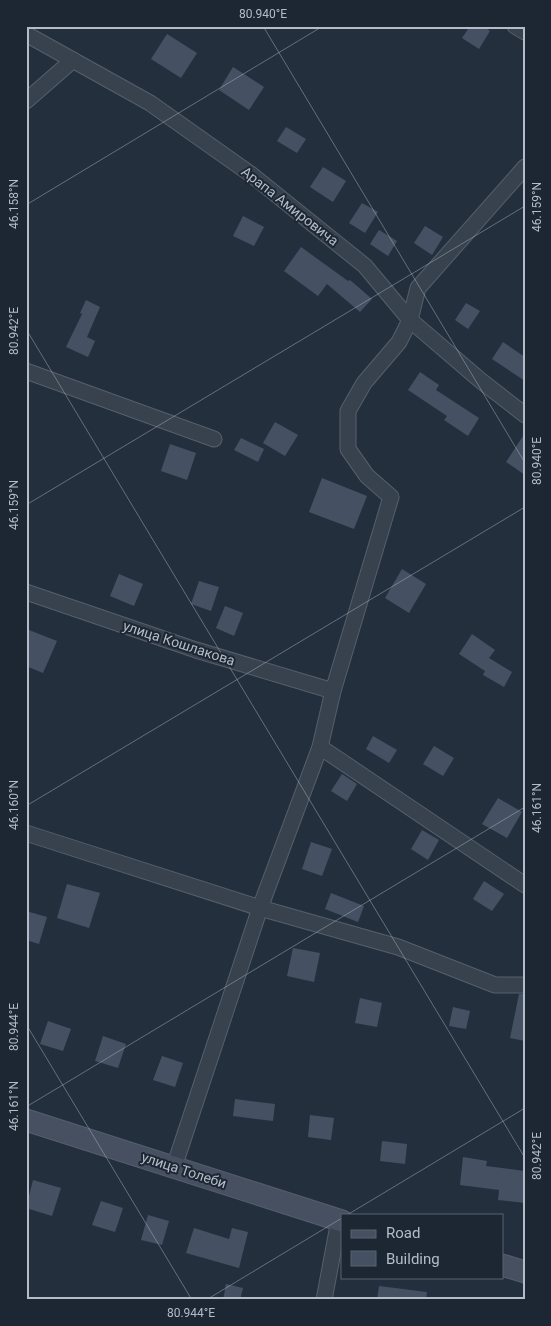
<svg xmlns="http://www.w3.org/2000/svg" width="551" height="1326" font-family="Roboto,sans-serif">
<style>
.building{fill:#455162}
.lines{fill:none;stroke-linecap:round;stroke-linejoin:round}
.street-casing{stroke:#565f6c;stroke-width:17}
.secondary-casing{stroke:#565f6c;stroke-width:23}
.street{stroke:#38414e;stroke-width:15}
.secondary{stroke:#465061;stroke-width:21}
.ticks{fill:none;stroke:#b4bcc9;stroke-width:1;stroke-opacity:0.45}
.labels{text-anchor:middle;stroke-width:4;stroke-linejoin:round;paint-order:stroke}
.street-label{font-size:14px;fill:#b4bcc9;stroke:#1d2633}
.neatline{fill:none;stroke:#b4bcc9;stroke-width:2}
.ticks-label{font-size:12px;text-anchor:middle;fill:#b4bcc9}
</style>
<rect width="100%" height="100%" fill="#242f3e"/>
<g class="building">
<path d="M470,26H483L490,31L479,49L462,38Z"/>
<path d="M167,34L197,53L181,78L151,59Z"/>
<path d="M233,67L264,87L249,110L219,90Z"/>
<path d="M286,127L306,139L297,153L277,141Z"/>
<path d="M323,167L346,181L333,202L310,187Z"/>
<path d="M362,203L378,212L365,233L349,223Z"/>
<path d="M243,216L264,227L254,246L233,236Z"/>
<path d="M425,226L443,237L432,255L414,243Z"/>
<path d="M379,230L397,241L388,256L370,244Z"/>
<path d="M301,247L348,281L350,280L372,299L360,312L327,284L318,296L284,271Z"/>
<path d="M86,300L100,307L87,337L95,341L88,357L66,347L82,314L80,313Z"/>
<path d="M466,303L480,311L468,329L455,320Z"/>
<path d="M503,342L525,357V381L492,359Z"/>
<path d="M420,372L439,385L436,390L479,418L468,436L444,420L447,416L408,390Z"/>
<path d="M275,422L298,435L285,456L263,443Z"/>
<path d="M525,433V475L506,462Z"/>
<path d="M241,438L264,449L258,462L234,450Z"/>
<path d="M170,444L196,453L187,480L161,471Z"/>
<path d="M322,478L367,496L354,529L309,512Z"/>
<path d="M402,569L426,584L409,613L385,598Z"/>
<path d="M119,574L143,584L134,606L110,596Z"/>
<path d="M199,581L219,587L211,611L191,604Z"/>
<path d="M225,606L243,613L234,636L216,628Z"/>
<path d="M29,630L57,641L43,673L26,666V638Z"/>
<path d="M472,634L495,650L489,658L512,672L504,687L483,675L485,671L459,654Z"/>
<path d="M373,736L397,750L389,763L366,749Z"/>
<path d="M434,746L454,758L443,776L423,764Z"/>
<path d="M342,774L357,784L347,801L331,791Z"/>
<path d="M498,798L522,812L507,838L482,824Z"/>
<path d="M422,830L439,840L428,860L411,849Z"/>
<path d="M311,842L332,849L322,876L302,869Z"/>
<path d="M484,881L504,894L492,911L473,899Z"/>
<path d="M67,884L100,893L89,928L57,918Z"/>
<path d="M331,893L364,906L358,922L325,909Z"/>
<path d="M26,911L47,917L39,944L26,940Z"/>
<path d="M293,948L320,953L314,982L287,976Z"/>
<path d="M519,994H525V1041L510,1038Z"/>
<path d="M360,998L382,1003L377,1027L355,1023Z"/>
<path d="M453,1007L470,1011L466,1029L449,1026Z"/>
<path d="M48,1021L71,1029L63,1051L40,1044Z"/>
<path d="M103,1036L126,1044L118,1068L95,1061Z"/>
<path d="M162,1056L183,1063L175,1087L153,1080Z"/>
<path d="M235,1099L275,1104L273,1121L233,1116Z"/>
<path d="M310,1115L334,1118L331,1140L308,1137Z"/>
<path d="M382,1141L407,1144L405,1164L380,1161Z"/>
<path d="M463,1157L487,1161L486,1166L525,1171V1203L498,1200L499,1190L460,1185Z"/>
<path d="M33,1180L61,1188L52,1216L26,1208Z"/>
<path d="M101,1201L123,1208L115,1232L92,1225Z"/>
<path d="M148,1215L169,1221L162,1245L141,1240Z"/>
<path d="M194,1228L229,1239L232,1228L248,1232L239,1268L186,1253Z"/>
<path d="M226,1284L243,1288L240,1300H223Z"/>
<path d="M379,1286L427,1292L426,1300H377Z"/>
</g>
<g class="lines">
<defs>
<g id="street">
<path d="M515,26L525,32"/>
<path d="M26,34L150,103L252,175L365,266L410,320L480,380L525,415"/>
<path d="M26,101L73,60"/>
<path d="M26,371L214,439"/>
<path d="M26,592L196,650L333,691"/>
<path d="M320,747L525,885"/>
<path d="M26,833L260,908L398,947L495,985H525"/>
<path d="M174,1167L260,908L320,747L333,691L391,497L367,476L348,449V411L364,383L399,342L410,320L418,288L525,167"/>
<path d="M324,1300L339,1220"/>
</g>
<g id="secondary">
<path d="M26,1120L342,1221"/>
<path d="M502,1265L525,1272"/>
</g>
</defs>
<use href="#street" class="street-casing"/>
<use href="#secondary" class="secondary-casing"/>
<use href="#street" class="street"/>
<use href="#secondary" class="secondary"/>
</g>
<path class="ticks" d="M263,26L525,463M26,205L323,26M26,329L525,1158M26,505L525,206M26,806L525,507M26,1024L192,1300M26,1107L525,807M347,1215L525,1108M206,1300L342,1218"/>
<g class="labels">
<g class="street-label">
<text transform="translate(290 206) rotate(38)" y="5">Арапа Амировича</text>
<text transform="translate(179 643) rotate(18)" y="5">улица Кошлакова</text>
<text transform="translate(184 1170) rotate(18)" y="5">улица Толеби</text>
</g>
</g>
<rect width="551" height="1326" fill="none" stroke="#1d2633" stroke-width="55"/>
<rect x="341" y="1214" width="162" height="65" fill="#1d2633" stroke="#59626f"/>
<rect x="351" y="1230" width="25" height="8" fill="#465061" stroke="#59626f"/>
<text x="386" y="1238" font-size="15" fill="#b4bcc9">Road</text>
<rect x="351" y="1251" width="25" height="15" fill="#455162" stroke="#59626f"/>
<text x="386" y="1264" font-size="15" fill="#b4bcc9">Building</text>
<rect x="28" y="28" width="496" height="1270" class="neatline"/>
<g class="ticks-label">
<text x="263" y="18">80.940°E</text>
<text transform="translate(14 204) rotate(-90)" y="4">46.158°N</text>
<text transform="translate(537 207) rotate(-90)" y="4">46.159°N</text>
<text transform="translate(14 331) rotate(-90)" y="4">80.942°E</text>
<text transform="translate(537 461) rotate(-90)" y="4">80.940°E</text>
<text transform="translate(14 505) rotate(-90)" y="4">46.159°N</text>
<text transform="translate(14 805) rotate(-90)" y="4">46.160°N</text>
<text transform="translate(537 808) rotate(-90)" y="4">46.161°N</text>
<text transform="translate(14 1027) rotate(-90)" y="4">80.944°E</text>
<text transform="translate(14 1106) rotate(-90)" y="4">46.161°N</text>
<text transform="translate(537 1156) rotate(-90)" y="4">80.942°E</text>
<text x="191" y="1317">80.944°E</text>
</g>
</svg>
